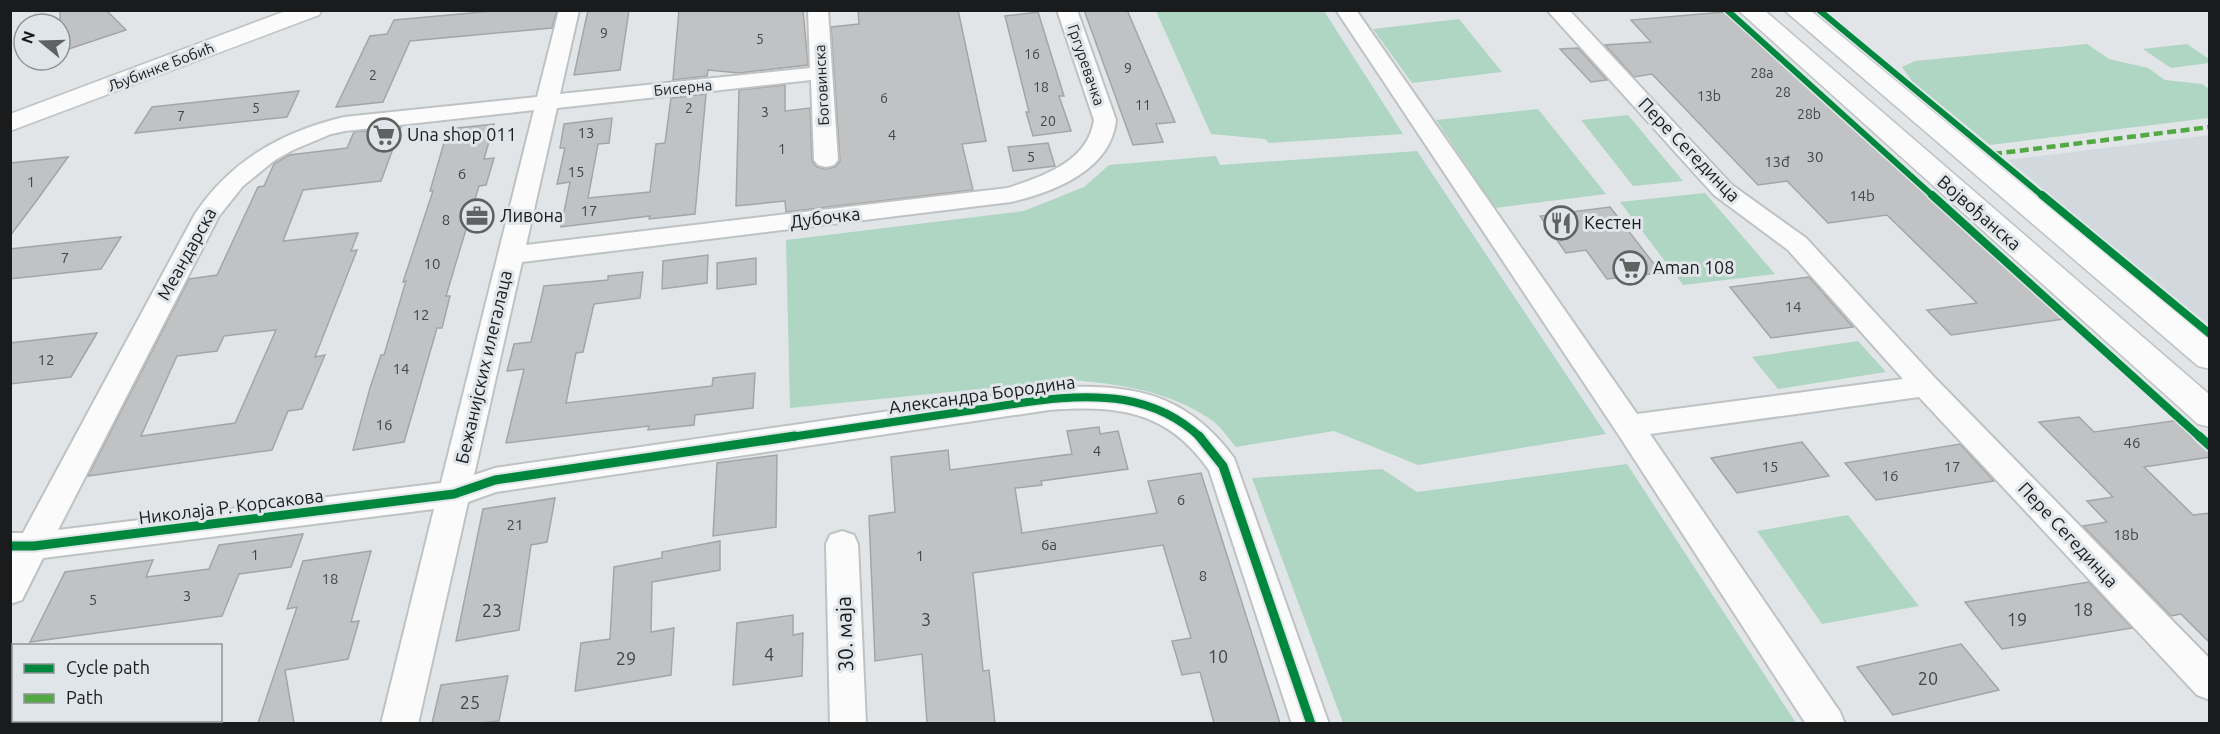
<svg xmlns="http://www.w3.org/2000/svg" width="2220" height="734" font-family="Ubuntu,sans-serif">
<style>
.built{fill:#d1d8de}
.green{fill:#aed6c3}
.building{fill:#c1c2c3;stroke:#a4a5a7;stroke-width:1.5;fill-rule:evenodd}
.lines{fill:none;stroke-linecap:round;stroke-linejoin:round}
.street-casing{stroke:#bfc2c3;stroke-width:4}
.secondary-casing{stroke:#bfc2c3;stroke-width:3}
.street{fill:#fbfbfb;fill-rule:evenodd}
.secondary{fill:#fbfbfb;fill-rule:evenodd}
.quiet{stroke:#52a943;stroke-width:4.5;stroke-dasharray:9 4.5;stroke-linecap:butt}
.cycleway-far2-casing{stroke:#e0e5e9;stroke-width:9}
.cycleway-far1-casing{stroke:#e0e5e9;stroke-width:11}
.cycleway-casing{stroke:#e0e5e9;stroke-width:13}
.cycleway-far2{stroke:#00873e;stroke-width:6}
.cycleway-far1{stroke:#00873e;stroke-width:8}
.cycleway{stroke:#00873e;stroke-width:9}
.labels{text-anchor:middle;stroke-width:6;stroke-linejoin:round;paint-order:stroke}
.far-number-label{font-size:14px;fill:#434546}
.far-street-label{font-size:15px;fill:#191b1c;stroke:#e0e5e9}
.number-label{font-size:15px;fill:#434546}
.poi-label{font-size:18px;fill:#191b1c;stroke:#e0e5e9;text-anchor:start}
.street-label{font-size:18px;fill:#191b1c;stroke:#e0e5e9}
.near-number-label{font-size:18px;fill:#434546}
.near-street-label{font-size:21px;fill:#191b1c;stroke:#e0e5e9}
</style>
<rect width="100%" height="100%" fill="#e2e5e7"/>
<path class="built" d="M2209,135V325L2008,160Z"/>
<g class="green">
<path d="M1156,11H1324L1403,134L1269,143L1265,139L1211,134Z"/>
<path d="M1459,19L1502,72L1412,83L1373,29Z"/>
<path d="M2087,44L2109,59L2148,68L2165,80L2202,84L2209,89V118L1990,145L1912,81L1902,67L1915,61Z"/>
<path d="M2187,44L2209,59V63L2171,68L2143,49Z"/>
<path d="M1538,109L1606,194L1495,208L1436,120Z"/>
<path d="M1628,115L1683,181L1633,186L1581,120Z"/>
<path d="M1417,151L1606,434L1418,465L1334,431L1236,447C1228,438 1220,425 1210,419C1169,391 1120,384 1071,380L790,408L786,240L1024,211L1084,187L1109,165L1216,156L1220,165Z"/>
<path d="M1705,193L1775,274L1683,285L1620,202Z"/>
<path d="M1858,341L1886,372L1778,389L1752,357Z"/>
<path d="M1627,464L1796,723H1343L1252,478L1382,469L1417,492Z"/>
<path d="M1848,515L1919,606L1822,624L1757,531Z"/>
</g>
<g class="building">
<path d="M60,10H106L126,30L60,52Z"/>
<path d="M504,10H557L552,28L410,41L383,102L336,107L370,36L387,34L394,20Z"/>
<path d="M588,10H629L620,70L574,75Z"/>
<path d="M679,10H803L808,65L739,73L708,70L707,76L673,80Z"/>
<path d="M858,10H958L986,141L962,144L973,190L786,212L785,201L736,206L739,90L785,85V111L810,108L812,161L817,167L825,169L835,167L840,161L831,27L859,24Z"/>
<path d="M1084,10H1127L1175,122L1156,124L1163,142L1133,145Z"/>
<path d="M1038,12L1064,96H1059L1071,131L1033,136L1026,112H1029L1005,16Z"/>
<path d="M1724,12L1763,48H1765L1864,136L2064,319L1951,335L1927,310L1977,303L1887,215L1828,223L1787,181L1758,185L1652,74L1634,77L1605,45L1651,42L1631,20Z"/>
<path d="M1578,48L1607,80L1591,82L1560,49Z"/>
<path d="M299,91L287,117L135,133L152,107Z"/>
<path d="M706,94L695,214L649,219L650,216L561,227L570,182L557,184L565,148H560L564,124L612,118L609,143L598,144L588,198L650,192L656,144L665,143L671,98Z"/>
<path d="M494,124L484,159L494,158L486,185L479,186L446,296H450L442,328H437L404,442L353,450L370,388L381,355H384L406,281L403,282L433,191H430L448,129Z"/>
<path d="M401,127L381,181L303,190L283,241L358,233L351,251L357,250L315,357L325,355L302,409L288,411L272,450L88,476L189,279L217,275L258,187L264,186L274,164L289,155L347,148L354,132ZM276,330L235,423L141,436L177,356L217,351L224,336Z"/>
<path d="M1048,143L1055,166L1013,171L1008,147Z"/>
<path d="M68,157L37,200L10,236V163Z"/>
<path d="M1610,207L1661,273L1607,279L1586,250L1566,253L1540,216Z"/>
<path d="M121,237L101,269L10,279V249Z"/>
<path d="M708,255L707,283L662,289L663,261Z"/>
<path d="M756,258V284L717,289V263Z"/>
<path d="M643,272L640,298L594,304L583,352L576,353L566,403L712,386L713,378L755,373L753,408L695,415L694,425L648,430L649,426L506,443L524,369L507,371L514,344L531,342L544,286L608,280V276Z"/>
<path d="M1809,277L1853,327L1771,338L1730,287Z"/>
<path d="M97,333L71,377L10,384V343Z"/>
<path d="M2079,417L2094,432L2180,420L2210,448V457L2144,467L2193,515L2210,513V643L2181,614L2171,616L2083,526L2107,522L2087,501L2113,497L2039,422Z"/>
<path d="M1099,427L1100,434L1118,431L1128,469L1041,481L1042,485L1015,488L1022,533L1157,513L1148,481L1201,473L1280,723H1214L1200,672L1182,675L1172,641L1191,638L1163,545L973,573L983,671L989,670L995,723H927L922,654L875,661L869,516L895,512L891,457L948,450L950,470L1072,454L1067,431Z"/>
<path d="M1802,442L1829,476L1737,493L1711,458Z"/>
<path d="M1960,444L1994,481L1876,500L1845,463Z"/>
<path d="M777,455L776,527L713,536L717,463Z"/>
<path d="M555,498L547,542L531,545L519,630L456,641L483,509Z"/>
<path d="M303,534L291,567L239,574L222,616L30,642L65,572L153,560L146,577L209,569L219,545Z"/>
<path d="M720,541V570L652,582L651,632L674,628L671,675L575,691L581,643L610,639L614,567L662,558V552Z"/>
<path d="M371,551L351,622L359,621L348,659L285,670L294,723H258L297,607L287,609L303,561Z"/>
<path d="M2089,582L2132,628L2002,649L1965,602Z"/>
<path d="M793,615V635L803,633L802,676L733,685L737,623Z"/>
<path d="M1961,644L1999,690L1893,715L1857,667Z"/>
<path d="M508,676L499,721L480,723H432L441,685Z"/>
</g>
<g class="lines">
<defs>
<g id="street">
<path d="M559,10H579L560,94L810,68L808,10H828L838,160L834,165L826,167L818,165L814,160L811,80L557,108L526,245L1008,188C1043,176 1088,162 1094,120L1057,10H1077L1116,120C1111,170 1054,192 1011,202L522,262L474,475L495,468L1049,388C1128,383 1185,391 1234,458L1329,724H1292L1209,470C1167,410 1117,405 1049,410L496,492L468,502L418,724H381L434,509L43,558L22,600L10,604V533H23L195,214C231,160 282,132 344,117L537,97ZM534,110L441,483L58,530L219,216L243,186L275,160L293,150L331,134L345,131Z"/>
<path d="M1336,10H1356L1637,414L1903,379L1788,250L1714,195L1547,10H1569L1732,185L1806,238L1936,379L2210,659V700L2197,695L1919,397L1650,434L1840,712L1845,724H1806L1618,434Z"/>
<path d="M842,531L854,535L858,544L866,724H830L826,544L830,535Z"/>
</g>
<g id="secondary">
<path d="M288,10H322L319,15L10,131V114Z"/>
<path d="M1738,10H1764L2210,395V427L2198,424Z"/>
<path d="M1784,10H1810L2210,340V369L2198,366Z"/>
</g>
</defs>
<use href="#street" class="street-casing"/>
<use href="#secondary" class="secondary-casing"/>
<use href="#street" class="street"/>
<use href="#secondary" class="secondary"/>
<path class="quiet" d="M1993,154L2210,127"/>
<defs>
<g id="cycleway-far2">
<path d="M1727,10L1934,197"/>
<path d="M1819,10L2044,197"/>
</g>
<g id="cycleway-far1">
<path d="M1932,195L2201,438"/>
<path d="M2042,195L2210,334"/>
<path d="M784,438C848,428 911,419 974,410C1023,403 1074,392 1124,400C1153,405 1179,417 1201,438"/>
</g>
<g id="cycleway">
<path d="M1199,436L1223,466L1311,724"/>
<path d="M2199,436L2210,446"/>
<path d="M10,546H34L454,494L495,480L795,436"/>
</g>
</defs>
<use href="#cycleway-far2" class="cycleway-far2-casing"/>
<use href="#cycleway-far1" class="cycleway-far1-casing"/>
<use href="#cycleway" class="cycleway-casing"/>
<use href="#cycleway-far2" class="cycleway-far2"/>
<use href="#cycleway-far1" class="cycleway-far1"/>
<use href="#cycleway" class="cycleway"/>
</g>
<defs>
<symbol id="supermarket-ring" viewBox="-11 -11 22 22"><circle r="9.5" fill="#e0e5e9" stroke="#5f6263" stroke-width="1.5"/><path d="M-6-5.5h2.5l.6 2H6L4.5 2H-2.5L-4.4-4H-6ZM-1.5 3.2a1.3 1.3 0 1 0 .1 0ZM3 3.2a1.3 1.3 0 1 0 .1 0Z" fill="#5f6263"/></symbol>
<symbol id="office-ring" viewBox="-11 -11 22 22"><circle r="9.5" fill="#e0e5e9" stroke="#5f6263" stroke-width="1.5"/><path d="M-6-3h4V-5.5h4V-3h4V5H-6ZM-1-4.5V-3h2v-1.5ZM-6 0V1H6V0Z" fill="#5f6263"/></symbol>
<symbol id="restaurant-ring" viewBox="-11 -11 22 22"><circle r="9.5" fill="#e0e5e9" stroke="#5f6263" stroke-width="1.5"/><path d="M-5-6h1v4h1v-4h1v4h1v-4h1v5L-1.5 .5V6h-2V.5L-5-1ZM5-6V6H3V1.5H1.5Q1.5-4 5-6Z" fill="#5f6263"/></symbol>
</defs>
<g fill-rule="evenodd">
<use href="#supermarket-ring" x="365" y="116" width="38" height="38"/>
<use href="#office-ring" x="458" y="197" width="38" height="38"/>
<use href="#restaurant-ring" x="1542" y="204" width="38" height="38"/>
<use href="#supermarket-ring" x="1611" y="249" width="38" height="38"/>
</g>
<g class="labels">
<g class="far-number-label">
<text x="604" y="38">9</text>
<text x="760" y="44">5</text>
<text x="1032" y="59">16</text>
<text x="1128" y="73">9</text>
<text x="1762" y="78">28a</text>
<text x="373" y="80">2</text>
<text x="1041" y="92">18</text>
<text x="1783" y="97">28</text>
<text x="1709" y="101">13b</text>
<text x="884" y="103">6</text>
<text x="1143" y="110">11</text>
<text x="256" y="113">5</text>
<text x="689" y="113">2</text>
<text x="765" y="117">3</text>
<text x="1809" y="119">28b</text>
<text x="181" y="121">7</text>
<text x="1048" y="126">20</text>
</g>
<g class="far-street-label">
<text transform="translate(1086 65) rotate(71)" y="5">Гргуревачка</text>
<text transform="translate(161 67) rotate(-21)" y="5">Љубинке Бобић</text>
<text transform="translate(822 85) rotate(-93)" y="5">Боговинска</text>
<text transform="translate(683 88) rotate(-6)" y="5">Бисерна</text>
</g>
<g class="number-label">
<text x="586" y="138">13</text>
<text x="892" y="140">4</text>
<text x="782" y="154">1</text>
<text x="1031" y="162">5</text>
<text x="1815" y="162">30</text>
<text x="1777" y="167">13đ</text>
<text x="576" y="177">15</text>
<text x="462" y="179">6</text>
<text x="31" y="187">1</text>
<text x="1862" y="201">14b</text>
<text x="589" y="216">17</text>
<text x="446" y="225">8</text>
<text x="65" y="263">7</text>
<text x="432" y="269">10</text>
<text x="1793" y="312">14</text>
<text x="421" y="320">12</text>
<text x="46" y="365">12</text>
<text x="401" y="374">14</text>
<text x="384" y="430">16</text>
<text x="2132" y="448">46</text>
<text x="1097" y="456">4</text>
<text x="1770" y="472">15</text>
<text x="1952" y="472">17</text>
<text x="1890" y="481">16</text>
<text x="1181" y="505">6</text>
<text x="515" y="530">21</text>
<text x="2126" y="540">18b</text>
<text x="1049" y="550">6a</text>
<text x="255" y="560">1</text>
<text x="920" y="561">1</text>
<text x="1203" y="581">8</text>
<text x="330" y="584">18</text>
<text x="187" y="601">3</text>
<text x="93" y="605">5</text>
</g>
<g class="poi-label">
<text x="407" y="141">Una shop 011</text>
<text x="500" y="222">Ливона</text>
<text x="1584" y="229">Кестен</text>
<text x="1653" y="274">Aman 108</text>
</g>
<g class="street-label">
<text transform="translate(1689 150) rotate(46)" y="6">Пере Сегединца</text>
<text transform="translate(1979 213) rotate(41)" y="6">Војвођанска</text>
<text transform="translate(825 218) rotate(-7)" y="6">Дубочка</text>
<text transform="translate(187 254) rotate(-61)" y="6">Меандарска</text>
<text transform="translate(484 367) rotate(-77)" y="6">Бежанијских илегалаца</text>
<text transform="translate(982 395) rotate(-8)" y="6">Александра Бородина</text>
<text transform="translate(231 507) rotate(-7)" y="6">Николаја Р. Корсакова</text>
<text transform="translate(2068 535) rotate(47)" y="6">Пере Сегединца</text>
</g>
<g class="near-number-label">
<text x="2083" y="616">18</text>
<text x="492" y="617">23</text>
<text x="926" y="626">3</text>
<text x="2017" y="626">19</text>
<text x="769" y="661">4</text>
<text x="1218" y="663">10</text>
<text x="626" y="665">29</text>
<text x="1928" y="685">20</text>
<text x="470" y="709">25</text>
</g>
<g class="near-street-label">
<text transform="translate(845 634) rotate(-92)" y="7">30. маја</text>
</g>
</g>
<rect width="2220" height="734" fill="none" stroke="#191b1c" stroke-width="24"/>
<rect x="12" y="644" width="210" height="78" fill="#e0e5e9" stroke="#909497" stroke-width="1.5"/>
<rect x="24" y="664" width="30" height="9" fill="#00873e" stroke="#909497" stroke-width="1.5"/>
<text x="66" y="674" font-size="18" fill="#191b1c">Cycle path</text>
<rect x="24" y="694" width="30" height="9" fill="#52a943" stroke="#909497" stroke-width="1.5"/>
<text x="66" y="704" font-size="18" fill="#191b1c">Path</text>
<g transform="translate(42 42) rotate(289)"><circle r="28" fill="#e0e5e9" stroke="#909497" stroke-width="1.5"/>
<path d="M0-4.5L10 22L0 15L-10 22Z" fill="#5f6263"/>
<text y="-9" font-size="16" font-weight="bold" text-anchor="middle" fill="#191b1c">N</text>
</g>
</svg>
